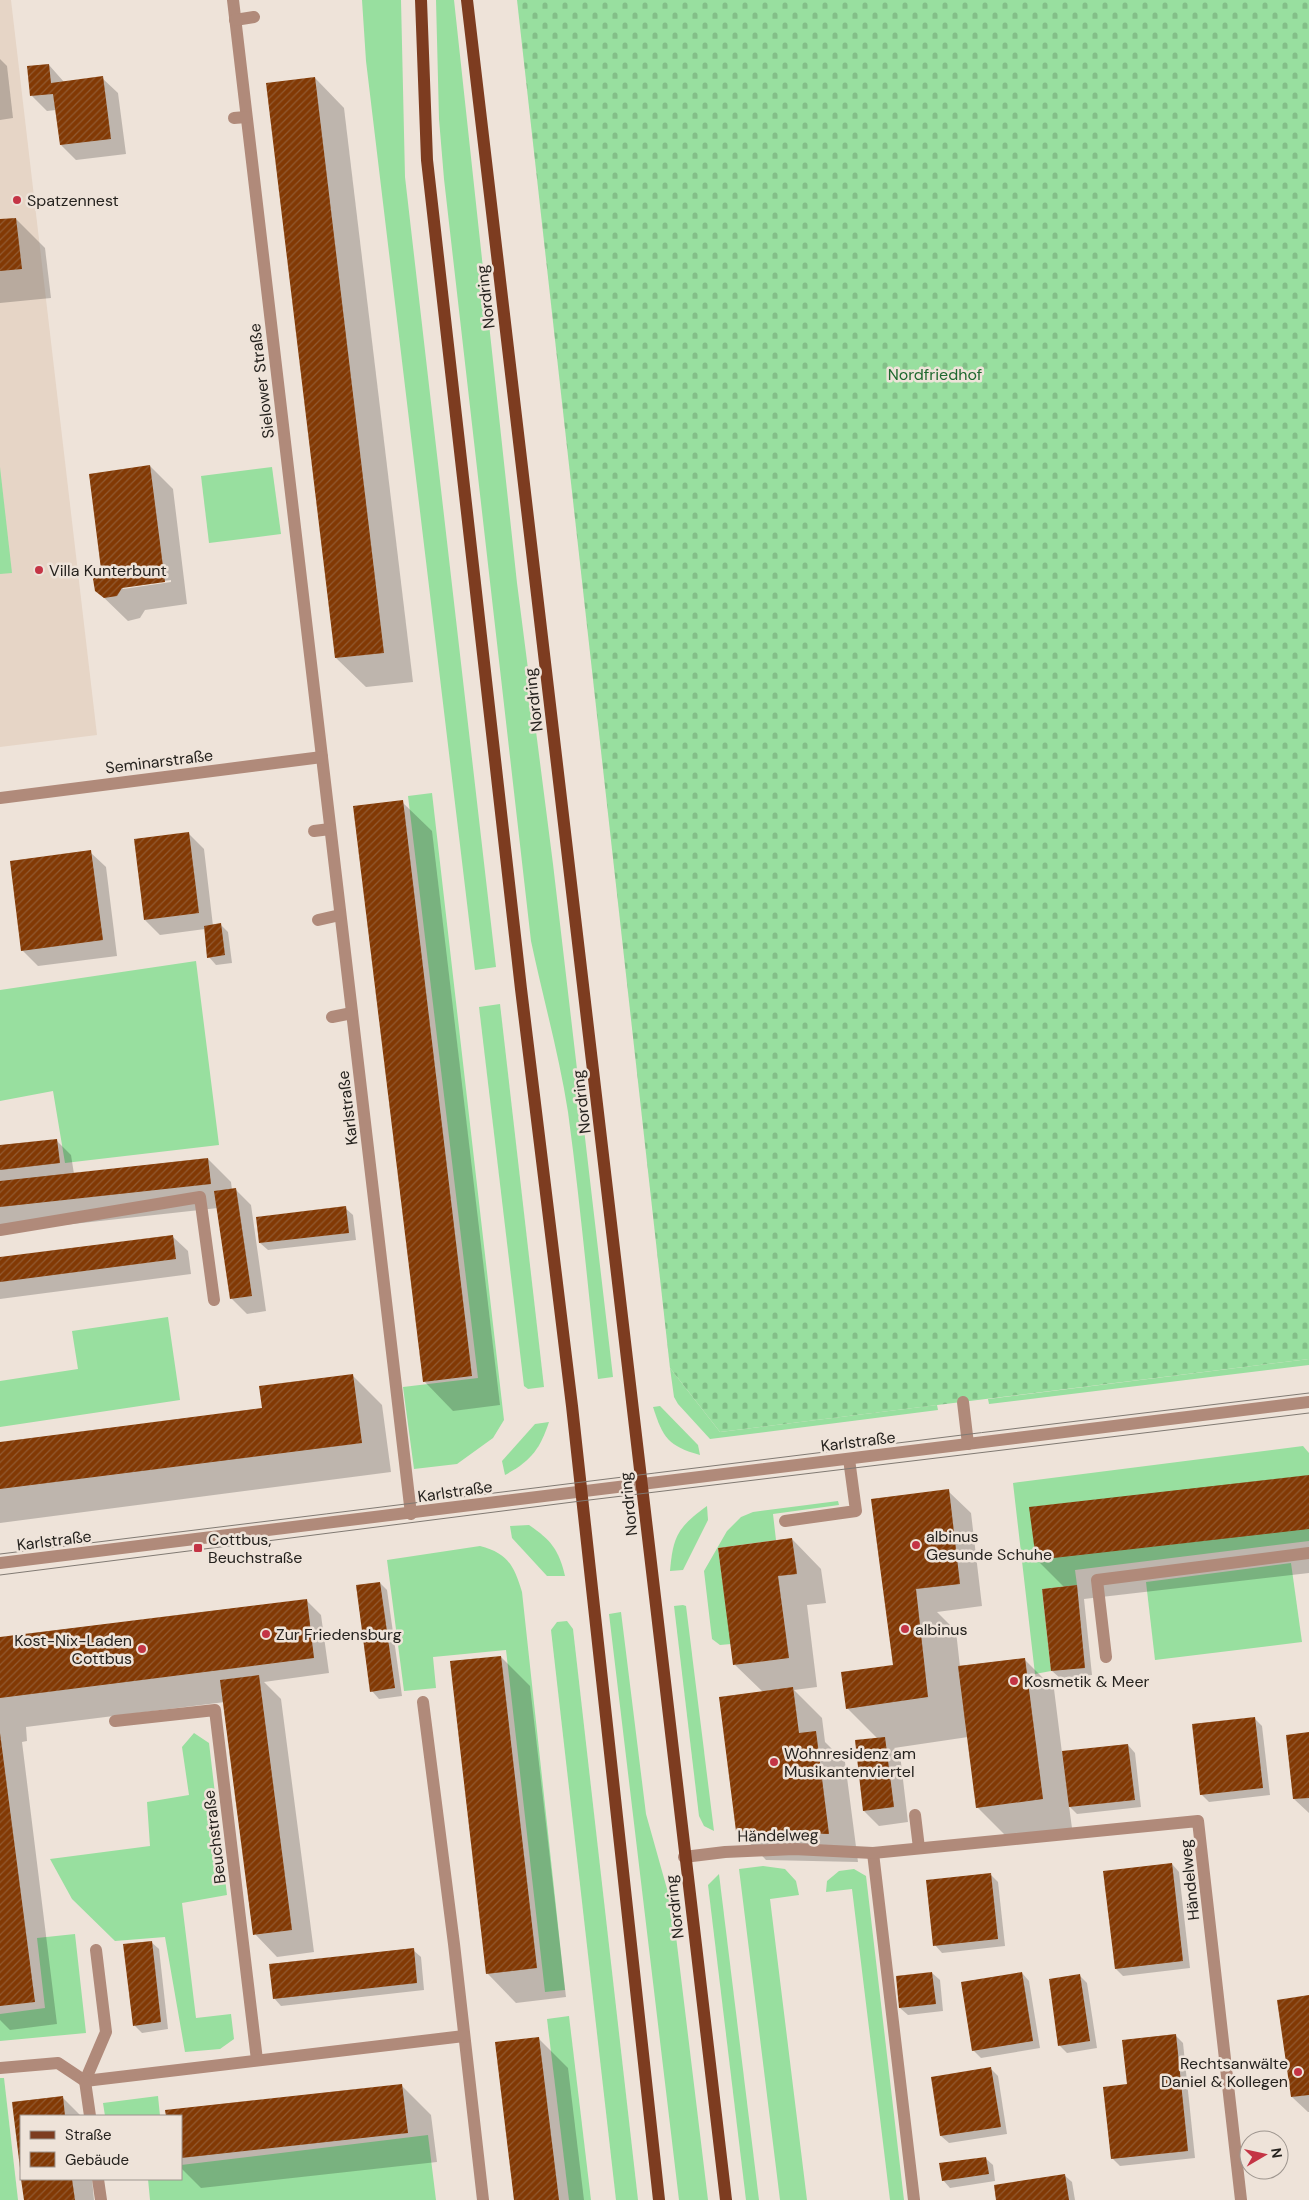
<svg xmlns="http://www.w3.org/2000/svg" width="1309" height="2200" font-family="'DM Sans',sans-serif">
<style>
.built{fill:#e6d5c6}
.grass{fill:#98df9f}
.cemetery{fill:url(#cemetery-stones)}
.shadow{fill:#0003;fill-rule:evenodd}
.building{fill:url(#building-hatch)}
.lines{fill:none;stroke-linecap:round;stroke-linejoin:round}
.minor{stroke:#b08a7a;stroke-width:12}
.major{stroke:#7d3c20;stroke-width:12}
.tram{stroke:#817a73;stroke-width:1}
.poi-dot{fill:#c43445;stroke:#eee3d9;stroke-width:2}
.labels{text-anchor:middle;stroke-width:5;stroke-linejoin:round;paint-order:stroke}
.poi-label{font-size:16px;fill:#26231f;stroke:#eee3d9;text-anchor:start}
.street-label{font-size:16px;fill:#26231f;stroke:#eee3d9}
.park-label{font-size:16px;fill:#1e682e;stroke:#eee3d9}
</style>
<defs>
<pattern id="cemetery-stones" width="16" height="16" patternUnits="userSpaceOnUse" patternTransform="scale(1.25)"><rect width="16" height="16" fill="#98df9f"/><path d="M2 7V4a2 2 0 0 1 4 0v3zM10 15v-3a2 2 0 0 1 4 0v3z" fill="#83bf88"/></pattern>
<pattern id="building-hatch" width="6" height="6" patternUnits="userSpaceOnUse" patternTransform="scale(1.25)"><rect width="6" height="6" fill="#823904"/><path d="M-1 1l2-2M0 6l6-6M5 7l2-2" fill="none" stroke="#915a32"/></pattern>
</defs>
<rect width="100%" height="100%" fill="#eee3d9"/>
<path class="built" d="M0,0H11L97,735L0,747Z"/>
<g class="grass">
<path d="M362,0H401L405,177L496,967L475,970L366,61Z"/>
<path d="M436,0H454L517,583L553,864L613,1377L598,1379C588,1290 580,1200 568,1112C559,1054 543,998 531,941L444,179L439,119Z"/>
<path d="M0,467L12,573L0,574Z"/>
<path d="M272,467L281,534L209,543L201,476Z"/>
<path d="M432,793L504,1420L493,1438L457,1464L414,1469L403,1387L478,1378L408,796Z"/>
<path d="M196,961L219,1145L65,1163L53,1091L0,1101V990Z"/>
<path d="M500,1004L544,1387L528,1389L524,1386L479,1007Z"/>
<path d="M168,1317L180,1400L0,1427V1381L78,1369L72,1331Z"/>
<path d="M1309,1359V1365L989,1404L988,1399Z"/>
<path d="M670,1368L720,1432L937,1405L938,1410L710,1439L678,1404L674,1397Z"/>
<path d="M660,1406L698,1445L700,1455C668,1446 663,1438 653,1407Z"/>
<path d="M549,1422C540,1449 531,1461 505,1475L502,1461L535,1424Z"/>
<path d="M1303,1446L1309,1453V1541L1075,1570L1077,1585L1042,1589L1051,1671L1035,1674L1013,1483Z"/>
<path d="M838,1501L839,1505L773,1514L776,1540L718,1548L731,1644L720,1645L712,1639L704,1571L727,1531L741,1517L753,1512Z"/>
<path d="M707,1506L708,1520L683,1570L670,1571C673,1536 678,1527 707,1506Z"/>
<path d="M529,1525C551,1540 559,1550 565,1576H547L512,1538L510,1526Z"/>
<path d="M480,1546C507,1553 514,1565 522,1592L565,1990L545,1992L506,1650L433,1657L436,1688L404,1691L387,1560Z"/>
<path d="M1291,1563L1302,1642L1155,1660L1146,1582Z"/>
<path d="M683,1605L686,1606L714,1831L704,1826L699,1816L674,1606Z"/>
<path d="M621,1612L646,1814L669,1896L675,1928L708,2200H679L609,1614Z"/>
<path d="M567,1621L573,1629L638,2200H616L551,1630L557,1622Z"/>
<path d="M194,1733L209,1743L227,1895L182,1903L196,2018L231,2014L234,2039L220,2049L185,2052L165,1937L115,1941L72,1899L50,1859L150,1846L147,1802L189,1795L182,1747Z"/>
<path d="M763,1866L785,1869L796,1881L799,1895L770,1899L807,2200H780L739,1869Z"/>
<path d="M854,1869L866,1876L904,2200H890L852,1889L826,1892L827,1881L839,1871Z"/>
<path d="M719,1874L759,2200H746L708,1885Z"/>
<path d="M75,1934L86,2033L0,2041V2014L45,2008L37,1938Z"/>
<path d="M569,2016L591,2200H569L547,2019Z"/>
<path d="M0,2078H4L18,2200H0Z"/>
<path d="M158,2096L160,2116H105L103,2103Z"/>
<path d="M428,2135L436,2200H150L148,2179H181V2165Z"/>
</g>
<path class="cemetery" d="M517,0H1309V1359L720,1432L670,1368Z"/>
<g class="shadow">
<path d="M0,59L7,66L13,118L0,120Z"/>
<path d="M49,65L64,82L102,78L118,93L126,154L76,160L61,145L56,110L47,111L32,96Z"/>
<path d="M315,78L344,108L413,682L366,687L336,658Z"/>
<path d="M16,219L45,248L51,298L0,303V221Z"/>
<path d="M150,466L173,489L187,604L145,610L140,618L128,621L96,590L102,570ZM171,580V582L123,589V587Z"/>
<path d="M402,802L432,831L500,1405L453,1411L424,1381Z"/>
<path d="M188,833L204,849L213,926L221,925L228,932L232,963L216,965L209,957L205,929L160,935L145,920Z"/>
<path d="M90,852L106,867L117,956L38,966L22,950Z"/>
<path d="M56,1140L71,1155L74,1174L208,1159L231,1182L232,1190H236L251,1205L266,1311L247,1314L231,1298L218,1208L0,1232V1146Z"/>
<path d="M345,1208L353,1215L356,1240L268,1250L260,1243Z"/>
<path d="M172,1236L188,1251L191,1274L0,1299V1258Z"/>
<path d="M353,1376L382,1405L391,1472L0,1523V1443L264,1409Z"/>
<path d="M1309,1476V1573L1084,1599L1092,1675L1060,1678L1052,1671L1065,1588L1037,1560Z"/>
<path d="M948,1491L971,1513L982,1606L937,1612L956,1631L960,1667L1024,1659L1054,1689L1062,1753L1128,1745L1135,1753L1141,1807L1077,1814L1069,1806L1072,1828L1007,1837L977,1807L968,1737L894,1748L900,1754L908,1822L879,1826L864,1811L878,1739L847,1708L895,1666L872,1500Z"/>
<path d="M792,1539L821,1569L826,1603L807,1605L817,1687L794,1690L822,1718L825,1742L845,1762L858,1862L766,1860L737,1830L763,1692L734,1664Z"/>
<path d="M380,1583L387,1590L402,1696L379,1699L372,1691Z"/>
<path d="M306,1600L321,1615L329,1673L264,1682L281,1699L314,1952L277,1957L255,1934L225,1702L26,1727L27,1741L22,1742L57,2024L10,2030L0,2020V1639Z"/>
<path d="M501,1657L530,1686L566,1997L516,2003L487,1973Z"/>
<path d="M1254,1718L1262,1726L1270,1795L1209,1802L1201,1794Z"/>
<path d="M1309,1733V1813L1294,1799Z"/>
<path d="M1172,1864L1179,1872L1190,1968L1123,1976L1116,1969Z"/>
<path d="M990,1874L998,1882L1005,1946L942,1953L935,1945Z"/>
<path d="M151,1942L159,1949L168,2029L142,2033L134,2025Z"/>
<path d="M413,1950L421,1957L424,1990L281,2006L274,1998Z"/>
<path d="M932,1973L940,1980L943,2011L908,2015L900,2008Z"/>
<path d="M1022,1973L1029,1981L1040,2048L981,2058L973,2050Z"/>
<path d="M1080,1976L1087,1983L1097,2048L1067,2053L1059,2045Z"/>
<path d="M1309,1996V2112H1308L1292,2097Z"/>
<path d="M1176,2036L1183,2043L1195,2158L1120,2166L1112,2158L1128,2085Z"/>
<path d="M538,2038L568,2068L584,2200H516Z"/>
<path d="M991,2069L998,2076L1007,2134L949,2143L941,2136L932,2078Z"/>
<path d="M402,2086L431,2115L437,2162L201,2188L181,2168V2116H167L166,2112Z"/>
<path d="M62,2097L81,2116H21V2167L14,2103Z"/>
<path d="M985,2158L993,2165L995,2181L950,2188L943,2180Z"/>
<path d="M1064,2175L1072,2182L1075,2200H998Z"/>
<path d="M23,2179H92L94,2200H25Z"/>
</g>
<g class="building">
<path d="M49,64L51,83L103,76L111,139L60,145L53,94L30,96L27,66Z"/>
<path d="M315,77L384,653L335,658L266,83Z"/>
<path d="M16,218L22,269L0,271V219Z"/>
<path d="M150,465L165,582L122,588L117,596L104,598L95,591L93,579L101,569L89,474Z"/>
<path d="M403,800L472,1376L423,1382L353,806Z"/>
<path d="M189,832L199,913L144,920L134,839Z"/>
<path d="M91,850L103,940L21,951L10,861Z"/>
<path d="M221,923L225,955L207,958L204,926Z"/>
<path d="M57,1139L60,1163L0,1170V1145Z"/>
<path d="M208,1158L211,1184L0,1207V1181Z"/>
<path d="M236,1188L252,1296L230,1299L214,1191Z"/>
<path d="M346,1206L349,1233L259,1243L256,1217Z"/>
<path d="M173,1235L176,1259L0,1282V1257Z"/>
<path d="M353,1374L362,1443L0,1489V1442L262,1408L259,1386Z"/>
<path d="M1309,1475V1529L1036,1560L1029,1507Z"/>
<path d="M949,1489L960,1584L916,1589L928,1697L846,1709L841,1672L893,1665L871,1499Z"/>
<path d="M792,1538L797,1574L778,1576L789,1658L733,1665L718,1548Z"/>
<path d="M380,1582L395,1688L370,1692L356,1585Z"/>
<path d="M1077,1585L1085,1668L1051,1671L1042,1589Z"/>
<path d="M307,1599L314,1658L0,1698V1637Z"/>
<path d="M501,1656L537,1968L486,1974L450,1661Z"/>
<path d="M1025,1658L1043,1799L976,1808L958,1666Z"/>
<path d="M259,1675L292,1930L253,1935L220,1680Z"/>
<path d="M793,1687L799,1733L816,1731L829,1834L736,1831L719,1697Z"/>
<path d="M1255,1717L1263,1788L1200,1795L1192,1724Z"/>
<path d="M1309,1732V1798L1293,1799L1286,1735Z"/>
<path d="M0,1733L35,2002L0,2006Z"/>
<path d="M885,1737L894,1807L863,1811L855,1740Z"/>
<path d="M1128,1744L1135,1800L1069,1807L1062,1751Z"/>
<path d="M1172,1863L1183,1961L1115,1969L1103,1871Z"/>
<path d="M991,1873L998,1939L933,1946L926,1880Z"/>
<path d="M152,1941L161,2022L133,2026L123,1944Z"/>
<path d="M414,1948L417,1983L273,1999L269,1964Z"/>
<path d="M932,1972L936,2004L899,2008L896,1976Z"/>
<path d="M1022,1972L1033,2041L972,2051L961,1982Z"/>
<path d="M1080,1974L1090,2041L1058,2046L1049,1979Z"/>
<path d="M1309,1995V2095L1291,2097L1277,2000Z"/>
<path d="M1176,2034L1188,2151L1111,2159L1103,2087L1127,2084L1122,2040Z"/>
<path d="M539,2037L559,2200H514L495,2042Z"/>
<path d="M991,2067L1001,2127L940,2136L931,2077Z"/>
<path d="M402,2084L408,2133L181,2158V2116H166L165,2110Z"/>
<path d="M63,2096L65,2116H21L20,2168L12,2102Z"/>
<path d="M986,2157L989,2174L942,2181L939,2163Z"/>
<path d="M1065,2174L1069,2200H996L994,2185Z"/>
<path d="M21,2179H72L75,2200H24Z"/>
</g>
<g class="lines">
<g class="minor">
<path d="M233,0L411,1514"/>
<path d="M235,20L254,17"/>
<path d="M234,118L246,117"/>
<path d="M0,798L322,757"/>
<path d="M314,831L330,829"/>
<path d="M318,920L340,915"/>
<path d="M332,1017L352,1013"/>
<path d="M0,1230L200,1197L214,1300"/>
<path d="M963,1402L968,1444"/>
<path d="M785,1521L856,1511L849,1459"/>
<path d="M0,1563L1309,1402"/>
<path d="M1106,1657L1097,1580L1309,1553"/>
<path d="M423,1702L454,1944L483,2200"/>
<path d="M115,1721L215,1710L257,2060"/>
<path d="M915,1815L919,1848"/>
<path d="M873,1853L914,2200"/>
<path d="M684,1857L725,1852L794,1849L873,1853L1198,1821L1241,2200"/>
<path d="M0,2068L58,2063L85,2081L464,2036"/>
<path d="M85,2081L106,2032L96,1950"/>
<path d="M85,2081L90,2116"/>
<path d="M98,2179L101,2200"/>
</g>
<g class="major">
<path d="M421,0L427,160L521,989L572,1406L659,2200"/>
<path d="M467,0L726,2200"/>
</g>
<g class="tram">
<path d="M0,1554C436,1501 872,1445 1309,1393"/>
<path d="M0,1575L581,1501L1309,1413"/>
</g>
</g>
<g class="poi-dot">
<circle cx="17" cy="200" r="5"/>
<circle cx="39" cy="570" r="5"/>
<circle cx="916" cy="1545" r="5"/>
<rect x="193" y="1543" width="10" height="10" rx="2.5"/>
<circle cx="905" cy="1629" r="5"/>
<circle cx="266" cy="1634" r="5"/>
<circle cx="142" cy="1649" r="5"/>
<circle cx="1014" cy="1681" r="5"/>
<circle cx="774" cy="1762" r="5"/>
<circle cx="1298" cy="2072" r="5"/>
</g>
<g class="labels">
<g class="poi-label">
<text x="27" y="206">Spatzennest</text>
<text x="49" y="576">Villa Kunterbunt</text>
<text x="926" y="1542">albinus<tspan x="926" dy="18">Gesunde Schuhe</tspan></text>
<text x="208" y="1545">Cottbus,<tspan x="208" dy="18">Beuchstraße</tspan></text>
<text x="915" y="1635">albinus</text>
<text x="276" y="1640">Zur Friedensburg</text>
<text x="132" y="1646" text-anchor="end">Kost-Nix-Laden<tspan x="132" dy="18">Cottbus</tspan></text>
<text x="1024" y="1687">Kosmetik &amp; Meer</text>
<text x="784" y="1759">Wohnresidenz am<tspan x="784" dy="18">Musikantenviertel</tspan></text>
<text x="1288" y="2069" text-anchor="end">Rechtsanwälte<tspan x="1288" dy="18">Daniel &amp; Kollegen</tspan></text>
</g>
<g class="street-label">
<text transform="translate(485 297) rotate(-97)" y="6">Nordring</text>
<text transform="translate(261 381) rotate(-97)" y="6">Sielower Straße</text>
<text transform="translate(533 700) rotate(-97)" y="6">Nordring</text>
<text transform="translate(159 761) rotate(-7)" y="6">Seminarstraße</text>
<text transform="translate(581 1102) rotate(-97)" y="6">Nordring</text>
<text transform="translate(347 1108) rotate(-97)" y="6">Karlstraße</text>
<text transform="translate(858 1441) rotate(-7)" y="6">Karlstraße</text>
<text transform="translate(455 1491) rotate(-8)" y="6">Karlstraße</text>
<text transform="translate(628 1504) rotate(-96)" y="6">Nordring</text>
<text transform="translate(54 1540) rotate(-7)" y="6">Karlstraße</text>
<text transform="translate(778 1835) rotate(-1)" y="6">Händelweg</text>
<text transform="translate(214 1837) rotate(-97)" y="6">Beuchstraße</text>
<text transform="translate(1189 1880) rotate(-96)" y="6">Händelweg</text>
<text transform="translate(674 1907) rotate(-97)" y="6">Nordring</text>
</g>
<g class="park-label">
<text x="935" y="380">Nordfriedhof</text>
</g>
</g>
<rect x="20" y="2115" width="162" height="65" fill="#eee3d9" stroke="#9e968f"/>
<rect x="30" y="2131" width="25" height="8" fill="#7d3c20" stroke="#9e968f"/>
<text x="65" y="2140" font-size="15" fill="#26231f">Straße</text>
<rect x="30" y="2152" width="25" height="15" fill="url(#building-hatch)" stroke="#9e968f"/>
<text x="65" y="2165" font-size="15" fill="#26231f">Gebäude</text>
<g transform="translate(1264 2155) rotate(81)"><circle r="24" fill="#eee3d9" stroke="#9e968f"/>
<path d="M0-4L9 19L0 12L-9 19Z" fill="#c43445"/>
<text y="-8" font-size="14" font-weight="bold" text-anchor="middle" fill="#26231f">N</text>
</g>
</svg>
